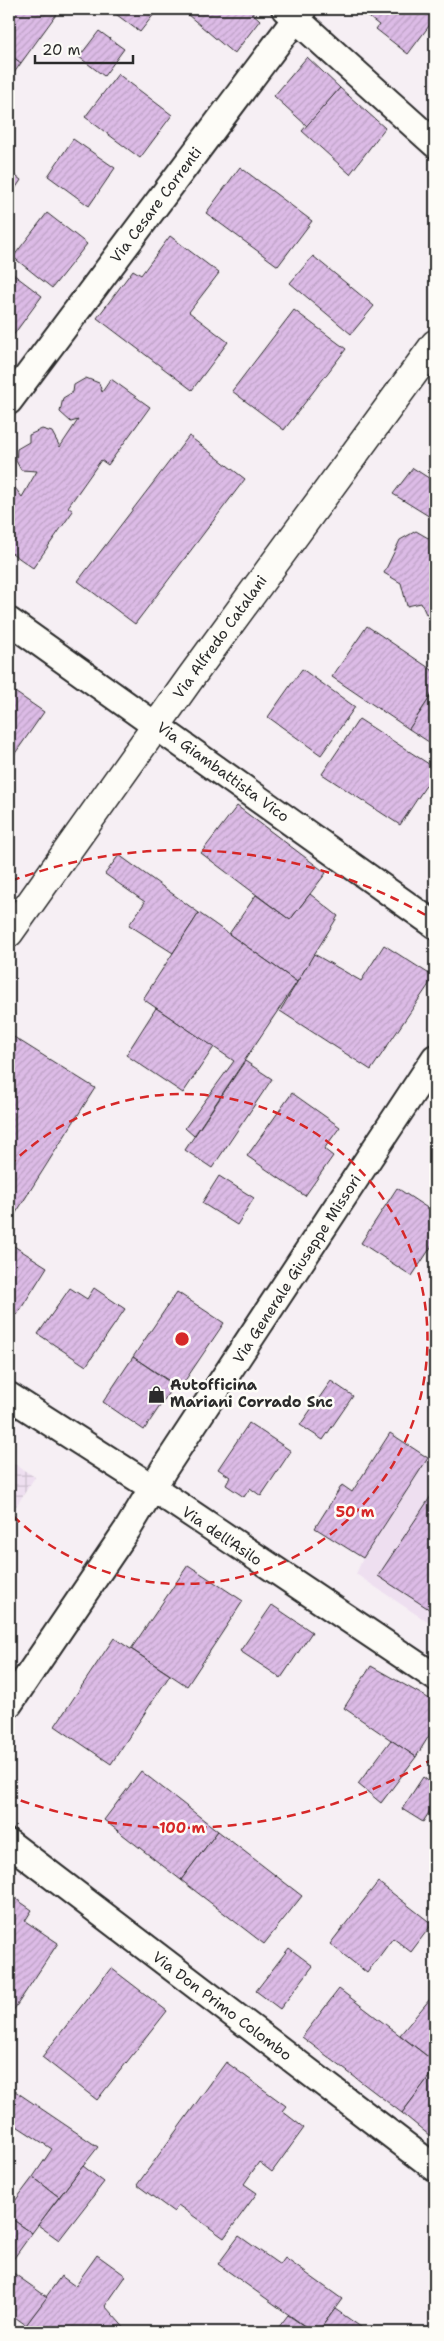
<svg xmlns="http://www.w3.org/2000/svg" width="444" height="2341" font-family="'Shantell Sans',sans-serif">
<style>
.built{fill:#eedff0}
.industrial{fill:url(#industrial-grid)}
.building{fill:url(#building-hatch);stroke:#2b2b2b}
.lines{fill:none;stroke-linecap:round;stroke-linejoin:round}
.street-casing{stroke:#2b2b2b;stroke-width:30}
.secondary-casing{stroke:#2b2b2b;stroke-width:31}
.street{stroke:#fdfcf7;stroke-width:26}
.secondary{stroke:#fdfcf7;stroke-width:28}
.ring{fill:none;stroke:#d62828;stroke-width:2.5;stroke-dasharray:9 6}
.labels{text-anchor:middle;stroke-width:5;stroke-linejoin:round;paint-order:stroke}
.street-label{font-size:15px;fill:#2b2b2b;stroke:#fdfcf7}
.poi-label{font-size:15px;font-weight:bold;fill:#2b2b2b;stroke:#fdfcf7;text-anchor:start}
.centre{fill:#d62828;stroke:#fdfcf7;stroke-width:2.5}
.ring-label{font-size:15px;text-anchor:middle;font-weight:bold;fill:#d62828;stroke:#fdfcf7;stroke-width:5;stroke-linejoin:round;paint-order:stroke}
</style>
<defs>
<pattern id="industrial-grid" width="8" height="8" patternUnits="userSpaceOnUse" patternTransform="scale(1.25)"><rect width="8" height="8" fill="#eedff0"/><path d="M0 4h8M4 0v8" fill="none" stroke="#ccc0ce"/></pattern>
<pattern id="building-hatch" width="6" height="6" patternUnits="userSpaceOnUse" patternTransform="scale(1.25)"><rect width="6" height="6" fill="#dcbbe6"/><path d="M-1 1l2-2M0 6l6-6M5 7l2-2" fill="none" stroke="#bda1c5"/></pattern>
</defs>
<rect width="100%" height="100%" fill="#f6eff4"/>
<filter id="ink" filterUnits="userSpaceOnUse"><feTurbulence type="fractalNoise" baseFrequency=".02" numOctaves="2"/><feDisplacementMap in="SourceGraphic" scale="10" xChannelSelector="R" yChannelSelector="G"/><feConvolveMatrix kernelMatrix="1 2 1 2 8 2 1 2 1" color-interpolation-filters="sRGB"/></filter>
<g filter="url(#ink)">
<path class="built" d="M435,1447V1627L356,1574L363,1558Z"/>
<path class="industrial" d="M9,1461L35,1477L9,1517Z"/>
<g class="building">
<path d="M9,9H53L58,12L21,63L9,54Z"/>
<path d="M109,9H158L140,32Z"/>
<path d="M181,9H248L260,20L234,54Z"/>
<path d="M358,9H435V18L408,54L376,29L379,25Z"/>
<path d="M99,31L124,49L104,76L79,57Z"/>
<path d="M9,54L21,63L9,80Z"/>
<path d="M307,57L340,88L307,126L274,96Z"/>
<path d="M118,74L172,115L140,158L85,117Z"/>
<path d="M340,88L385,128L350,174L302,131Z"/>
<path d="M73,139L115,168L89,206L48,176Z"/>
<path d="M240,167L312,221L278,266L206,213Z"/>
<path d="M9,171L21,180L9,198Z"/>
<path d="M47,213L87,244L52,288L13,257Z"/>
<path d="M170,236L219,273L189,312L228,342L192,390L97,318L133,270L141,275Z"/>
<path d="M313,256L374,306L351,334L290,283Z"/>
<path d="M9,271L42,296L9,341Z"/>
<path d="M294,310L346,349L284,430L232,391Z"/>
<path d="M86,378L99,383L102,392L111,379L150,407L108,465L101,460L68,507L73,511L33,568L9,551V480L22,497L37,471L21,470L16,461L17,449L29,442V435L42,429L52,432L60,447L78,420L71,422L60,412L63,398L73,392L74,385Z"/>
<path d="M189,436L245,479L135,624L78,581Z"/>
<path d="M413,468L435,482V520L393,494Z"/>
<path d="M416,531L435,542V611L426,614L421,603L407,606L401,583L384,573L400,540Z"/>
<path d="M367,626L435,672V690L409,729L332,677Z"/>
<path d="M302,669L355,707L321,755L268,717Z"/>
<path d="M9,688L44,712L9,762Z"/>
<path d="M435,690V746L409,729Z"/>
<path d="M359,719L435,768V772L400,825L322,774Z"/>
<path d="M237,806L326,873L290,920L201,853Z"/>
<path d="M119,855L199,913L173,953L129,925L145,902L105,874Z"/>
<path d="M310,894L338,916L297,982L229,934L256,895L290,920Z"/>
<path d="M199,913L297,982L194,1136L185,1128L234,1061L143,999Z"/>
<path d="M384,945L434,977L371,1070L280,1011L314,954L361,981Z"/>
<path d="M156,1008L214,1047L183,1093L126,1055Z"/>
<path d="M9,1034L95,1088L9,1224Z"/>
<path d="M245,1061L272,1079L212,1168L185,1150Z"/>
<path d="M292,1093L340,1127L324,1149L333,1156L305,1196L247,1156Z"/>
<path d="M219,1176L254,1198L237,1225L202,1203Z"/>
<path d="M397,1188L435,1213V1241L412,1276L361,1243Z"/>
<path d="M9,1243L47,1267L17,1315L9,1310Z"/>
<path d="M70,1288L87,1299L94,1288L125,1309L86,1366L38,1334Z"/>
<path d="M177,1292L224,1323L180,1388L133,1357Z"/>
<path d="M133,1357L174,1385L144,1430L103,1402Z"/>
<path d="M331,1381L353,1396L323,1440L300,1425Z"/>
<path d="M249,1423L291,1451L261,1496L250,1488L244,1497L226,1485L230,1477L218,1469Z"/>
<path d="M390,1433L428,1458L363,1558L315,1528L342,1485L352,1492Z"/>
<path d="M435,1490V1613L378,1576Z"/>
<path d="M188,1565L243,1601L187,1686L131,1649Z"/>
<path d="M272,1605L312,1632L281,1678L240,1651Z"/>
<path d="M114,1638L170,1675L111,1764L55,1726Z"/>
<path d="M371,1666L435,1702V1726L416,1757L344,1708Z"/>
<path d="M391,1740L416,1757L381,1803L358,1784Z"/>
<path d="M141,1771L218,1831L181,1880L104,1820Z"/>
<path d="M423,1777L435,1786V1803L423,1822L402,1809Z"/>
<path d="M218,1831L302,1896L264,1944L181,1880Z"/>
<path d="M378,1882L432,1924L411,1952L393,1938L367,1973L330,1944Z"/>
<path d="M9,1894L32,1910L25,1921L58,1943L9,2017Z"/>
<path d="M289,1948L313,1966L280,2009L256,1991Z"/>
<path d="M111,1968L167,2011L97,2100L42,2057Z"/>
<path d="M339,1989L435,2062V2069L402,2113L302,2037Z"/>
<path d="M435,1993V2062L400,2035Z"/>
<path d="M226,2062L286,2106L282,2111L304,2128L272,2172L259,2162L244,2184L257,2193L224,2238L178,2205L174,2212L137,2185Z"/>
<path d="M435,2069V2140L402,2113Z"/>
<path d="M15,2091L98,2147L59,2197L33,2177L52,2149L9,2121V2101Z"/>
<path d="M83,2166L104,2182L59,2240L38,2225Z"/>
<path d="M33,2177L59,2197L32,2233L9,2217V2209Z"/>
<path d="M9,2217L32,2233L9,2265Z"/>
<path d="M239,2236L280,2265L285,2258L342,2299L318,2332H313L218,2264Z"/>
<path d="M97,2255L126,2276L105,2306L128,2332H36L26,2325L61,2276L75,2286Z"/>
<path d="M9,2270L47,2297L26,2325L9,2313Z"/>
<path d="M335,2309L368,2332H318Z"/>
<path d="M288,2315L313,2332H275Z"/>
</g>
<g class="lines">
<defs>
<g id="street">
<path d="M285,9L435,144"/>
<path d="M9,401L303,9"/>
<path d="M9,621L435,925"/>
<path d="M9,1396L153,1488L435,1677"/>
<path d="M9,1704L129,1527L164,1469L435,1058"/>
<path d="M9,1843L435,2168"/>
</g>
<path id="secondary" d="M9,933L191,677L435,344"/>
</defs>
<use href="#street" class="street-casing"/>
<use href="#secondary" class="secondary-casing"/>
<use href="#street" class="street"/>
<use href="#secondary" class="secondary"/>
</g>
</g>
<g class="ring">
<path d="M9 1166A245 245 0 1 1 9 1512"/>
<path d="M434 1758A489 489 0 0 1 11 1797M11 881A489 489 0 0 1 434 920"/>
</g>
<defs>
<symbol id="shop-bare" viewBox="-9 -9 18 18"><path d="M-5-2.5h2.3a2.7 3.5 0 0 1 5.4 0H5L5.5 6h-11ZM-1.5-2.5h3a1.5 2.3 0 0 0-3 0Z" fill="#2b2b2b" stroke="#fdfcf7" stroke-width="2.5" paint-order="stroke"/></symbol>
</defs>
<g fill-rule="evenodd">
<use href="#shop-bare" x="144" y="1382" width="25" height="25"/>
</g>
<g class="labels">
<g class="street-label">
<text transform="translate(156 205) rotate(-53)" y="5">Via Cesare Correnti</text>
<text transform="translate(220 637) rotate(-54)" y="5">Via Alfredo Catalani</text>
<text transform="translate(223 772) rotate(36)" y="5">Via Giambattista Vico</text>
<text transform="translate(297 1269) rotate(-57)" y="5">Via Generale Giuseppe Missori</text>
<text transform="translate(222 1536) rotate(34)" y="5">Via dell'Asilo</text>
<text transform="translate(222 2006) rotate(37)" y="5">Via Don Primo Colombo</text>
</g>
<g class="poi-label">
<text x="170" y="1390">Autofficina<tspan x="170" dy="17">Mariani Corrado Snc</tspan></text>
</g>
</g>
<circle cx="182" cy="1339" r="8" class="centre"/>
<g class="ring-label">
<text x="355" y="1517">50 m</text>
<text x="182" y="1833">100 m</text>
</g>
<rect width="444" height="2341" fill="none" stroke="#fdfcf7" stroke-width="30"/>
<rect x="15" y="15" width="414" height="2311" fill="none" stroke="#2b2b2b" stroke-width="2" filter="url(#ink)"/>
<path d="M35 55v8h98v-8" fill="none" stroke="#2b2b2b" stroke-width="2.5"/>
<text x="42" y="55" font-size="15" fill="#2b2b2b" stroke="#fdfcf7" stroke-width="4" paint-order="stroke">20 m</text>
</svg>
